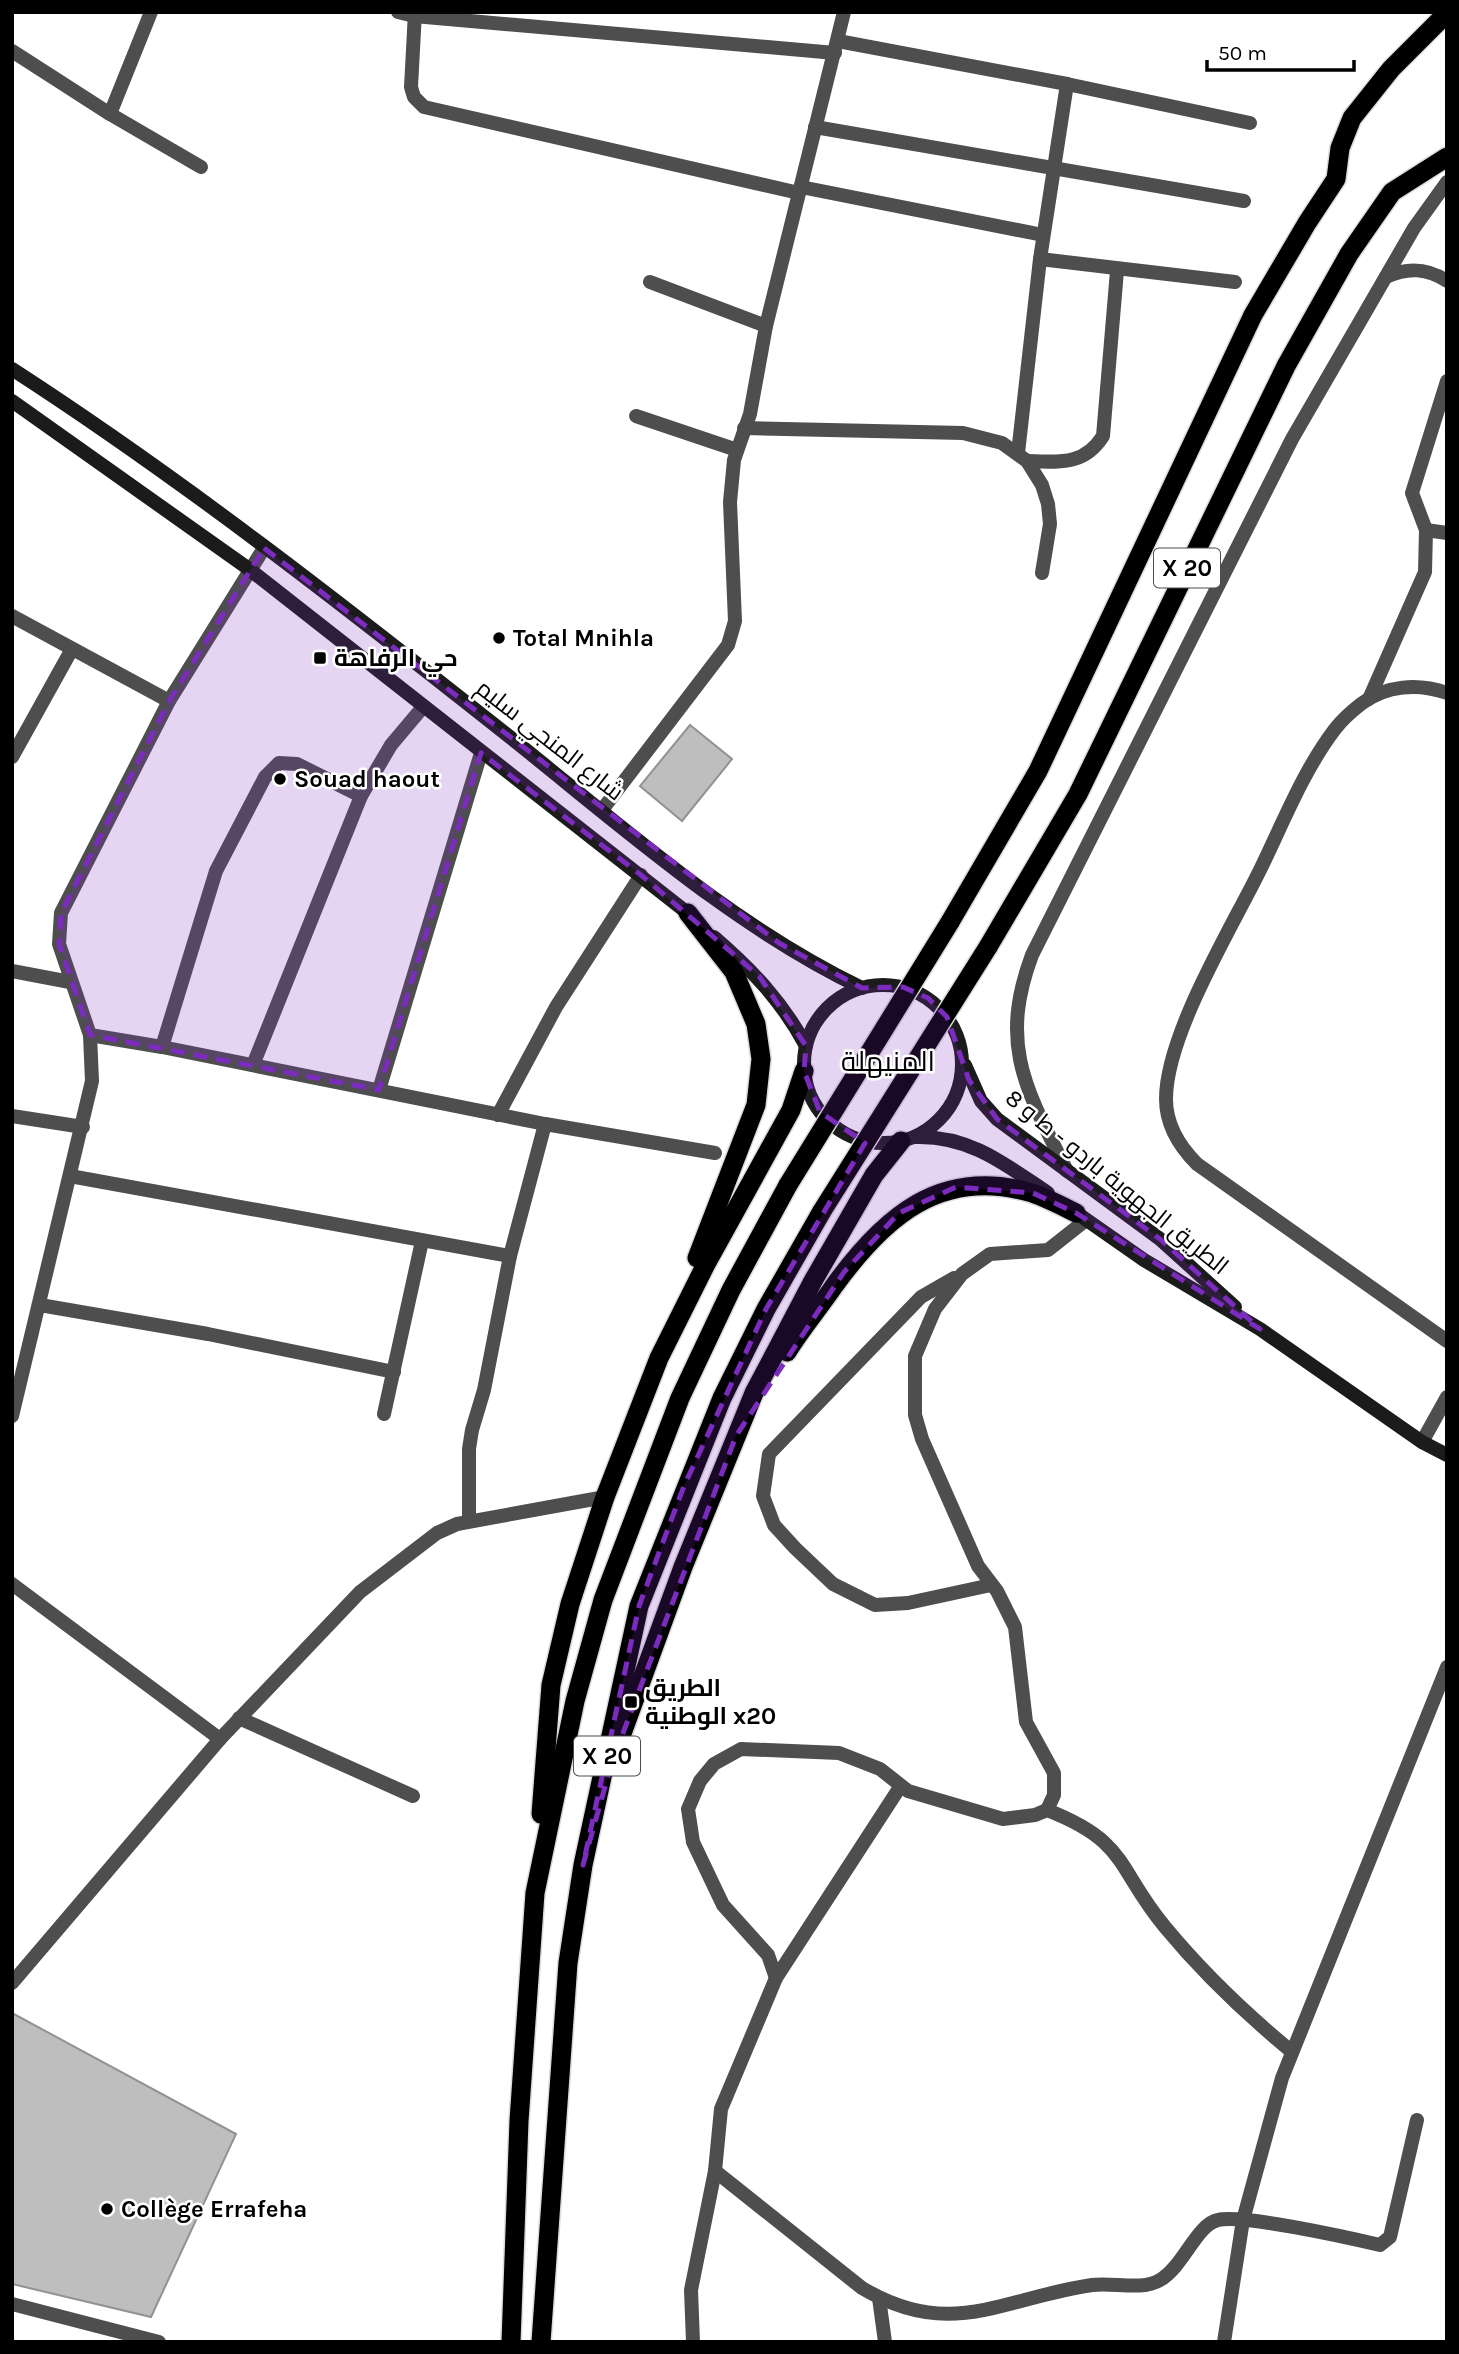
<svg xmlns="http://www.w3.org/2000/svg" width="1459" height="2354" font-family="Karla,Cairo,sans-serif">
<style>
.building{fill:#bebebe;stroke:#929292;stroke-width:2}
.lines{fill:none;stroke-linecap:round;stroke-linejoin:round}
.trunk-casing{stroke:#dbdbdb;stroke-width:22}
.minor{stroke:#4e4e4e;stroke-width:14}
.tertiary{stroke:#4e4e4e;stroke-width:14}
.secondary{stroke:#1b1b1b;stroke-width:14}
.trunk{stroke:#000;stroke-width:19}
.trunk-bridge-casing{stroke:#dbdbdb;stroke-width:22;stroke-linecap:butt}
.trunk-bridge{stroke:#000;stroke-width:19}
.marked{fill:#7b2cbf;fill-opacity:0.2;stroke:#7b2cbf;stroke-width:5;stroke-dasharray:14 9;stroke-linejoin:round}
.poi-dot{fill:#000;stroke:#fff;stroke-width:2.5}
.labels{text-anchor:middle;stroke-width:5;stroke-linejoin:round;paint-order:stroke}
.shield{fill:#fff;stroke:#4c4c4c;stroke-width:2}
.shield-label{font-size:23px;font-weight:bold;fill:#000}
.poi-label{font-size:24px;font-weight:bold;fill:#000;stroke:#fff;text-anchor:start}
.street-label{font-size:24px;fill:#000;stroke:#fff}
.quarter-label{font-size:28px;fill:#000;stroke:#fff}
</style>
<rect width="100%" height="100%" fill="#fff"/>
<g class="building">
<path d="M690,725L732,759L682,821L640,786Z"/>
<path d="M12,2013L236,2134L151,2317L12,2284Z"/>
</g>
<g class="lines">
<defs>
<g id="trunk">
<path d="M688,913L734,972L756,1024L761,1059L756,1105L697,1258"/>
<path d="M950,922L1038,771L1253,315L1307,223L1336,179L1340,148L1352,118L1391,69L1447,13"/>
<path d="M988,947L1078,794L1286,366L1349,254L1392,192L1447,157"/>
<path d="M787,1352C801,1329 819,1308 834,1286C884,1217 941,1166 1032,1193C1047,1198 1062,1206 1076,1213"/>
<path d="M620,1739L683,1567L754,1393L813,1281L874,1175L901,1141"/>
<path d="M541,1814L551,1685L570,1604L605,1497L659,1358L705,1266L791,1110L804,1071"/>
<path d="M511,2342L519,2121L535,1893L575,1701L603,1600L680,1398L731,1290L788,1185"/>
<path d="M541,2342L568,1963L583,1865L639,1606L722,1398L766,1309L822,1211"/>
</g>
</defs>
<use href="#trunk" class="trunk-casing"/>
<g class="minor">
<path d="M398,12L414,16L835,53"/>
<path d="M415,12L411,87L414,97L424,107L799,193"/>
<path d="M838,41L1067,84L1040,259L1018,453"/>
<path d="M12,51L110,114L201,167"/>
<path d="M1067,84L1250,123"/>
<path d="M110,114L151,12"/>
<path d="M815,127L1244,201"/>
<path d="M801,187L1043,235"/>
<path d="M1040,259L1235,282"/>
<path d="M650,282L766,326"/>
<path d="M636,416L737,450"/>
<path d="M744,428L963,433L1002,443L1027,461L1042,485L1048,504L1050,524L1042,573"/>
<path d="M1027,461C1059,462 1084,466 1103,436L1117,271"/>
<path d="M1426,530L1447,533"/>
<path d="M12,616L169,701"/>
<path d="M1447,693C1418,683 1386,685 1361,704C1352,711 1342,720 1335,729C1303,771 1283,823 1260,870C1231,929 1166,1035 1166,1099C1166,1124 1179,1146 1197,1164L1447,1341"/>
<path d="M1369,699L1425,572L1426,530L1412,493L1447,381"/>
<path d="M12,757L72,649"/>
<path d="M602,810L728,645L735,621L730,502L734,460L750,414L766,326L844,12"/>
<path d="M12,971L70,982"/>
<path d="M90,1035L162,1047L545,1124L715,1153"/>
<path d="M162,1047L216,871L265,777L279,763L297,764L361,796"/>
<path d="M253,1065L361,796L391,745L423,707"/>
<path d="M379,1090L481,753"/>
<path d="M498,1115L556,1007L641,875"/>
<path d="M12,1116L83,1127"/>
<path d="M70,1176L510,1256"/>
<path d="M954,1278L921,1297L769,1454L763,1496L774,1525L795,1548L833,1584L875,1605L908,1603L991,1585"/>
<path d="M40,1305L208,1334L394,1372"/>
<path d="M384,1414L422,1241"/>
<path d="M12,1416L92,1081L90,1035L59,944L61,913L169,701L264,548"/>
<path d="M1422,1442L1447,1397"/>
<path d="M469,1519V1449L472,1430L484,1390L510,1256L545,1124"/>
<path d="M12,1584L220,1739"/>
<path d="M239,1718L413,1796"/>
<path d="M1047,1810L1054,1795V1773L1026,1722L1015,1627L997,1591L978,1566L922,1439L915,1415V1356L935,1309L962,1274L990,1254L1048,1250L1086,1220"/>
<path d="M776,1978L768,1955L723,1905L693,1842L688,1809L700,1781L714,1764L741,1749L839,1753L880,1769L908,1791L1003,1819L1035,1815L1047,1810C1129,1842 1116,1868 1165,1927C1203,1973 1245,2013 1291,2051"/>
<path d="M12,1983L220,1739L360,1592L437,1533L457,1524L605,1497"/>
<path d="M715,2171L862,2288C951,2341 1002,2298 1092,2285C1113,2282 1142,2291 1160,2280C1183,2267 1197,2224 1218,2220C1243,2214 1350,2238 1380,2245L1390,2237L1417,2120"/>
<path d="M879,2298L885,2342"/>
<path d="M693,2342L691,2290L715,2171L721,2109L776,1978L900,1787"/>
<path d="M1224,2342L1243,2220L1282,2078L1447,1667"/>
</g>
<g class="tertiary">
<path d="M1386,277C1408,267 1427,268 1447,281"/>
<path d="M1067,1171C1027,1091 998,1046 1032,955L1292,439L1414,228L1447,182"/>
<path d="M12,2304L159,2342"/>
</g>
<g class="secondary">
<path d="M12,369C182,479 343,605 501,730C616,821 729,924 862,988"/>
<path d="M12,401L249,569L694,918"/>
<path d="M714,937C752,970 782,1001 806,1046"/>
<circle cx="883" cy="1064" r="79"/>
<path d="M965,1065L981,1101L997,1119L1160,1239L1235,1307"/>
<path d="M915,1137C969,1135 1005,1164 1048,1193"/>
<path d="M1071,1209L1144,1260L1260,1329L1422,1442L1447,1455"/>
</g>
<use href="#trunk" class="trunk"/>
<defs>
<g id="trunk-bridge">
<path d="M788,1185L950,922"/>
<path d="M822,1211L988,947"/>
</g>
</defs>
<use href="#trunk-bridge" class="trunk-bridge-casing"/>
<use href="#trunk-bridge" class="trunk-bridge"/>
</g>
<path class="marked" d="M264,548L779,943L862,988L903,987L928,998L947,1017L969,1080L997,1119L1160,1239L1260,1329L1076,1213L1033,1193L956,1187L899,1213L844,1272L736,1436L612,1762L583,1865L639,1606L684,1486L766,1309L865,1143L820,1112L804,1071L806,1046L759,976L641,875L481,753L379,1090L90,1035L59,944L61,913L169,701Z"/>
<g class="poi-dot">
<circle cx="499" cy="638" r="7"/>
<rect x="313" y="651" width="14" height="14" rx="3.5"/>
<circle cx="280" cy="779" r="7"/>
<rect x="624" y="1695" width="14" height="14" rx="3.5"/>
<circle cx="107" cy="2209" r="7"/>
</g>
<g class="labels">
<g class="shield">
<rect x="1154" y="548.5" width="66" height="39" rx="5"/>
<rect x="574" y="1736.5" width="66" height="39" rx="5"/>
</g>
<g class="shield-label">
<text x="1187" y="576">X 20</text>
<text x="607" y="1764">X 20</text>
</g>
<g class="poi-label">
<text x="513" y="646">Total Mnihla</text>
<text x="334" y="666">حي الرفاهة</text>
<text x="294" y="787">Souad haout</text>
<text x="645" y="1696">الطريق<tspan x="645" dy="28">الوطنية x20</tspan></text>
<text x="121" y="2217">Collège Errafeha</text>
</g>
<g class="street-label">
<text transform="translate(550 740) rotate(38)" y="8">شارع المنجي سليم</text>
<text transform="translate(1117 1182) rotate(39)" y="8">الطريق الجهوية باردو - ط و 8</text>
</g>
<g class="quarter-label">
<text x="888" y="1071">المنيهلة</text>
</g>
</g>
<rect width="1459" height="2354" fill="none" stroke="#000000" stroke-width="28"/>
<path d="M1207 60v10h147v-10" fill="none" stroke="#000000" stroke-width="3.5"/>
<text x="1218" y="60" font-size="21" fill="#000000" stroke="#ffffff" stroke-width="5" paint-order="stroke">50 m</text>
</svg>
